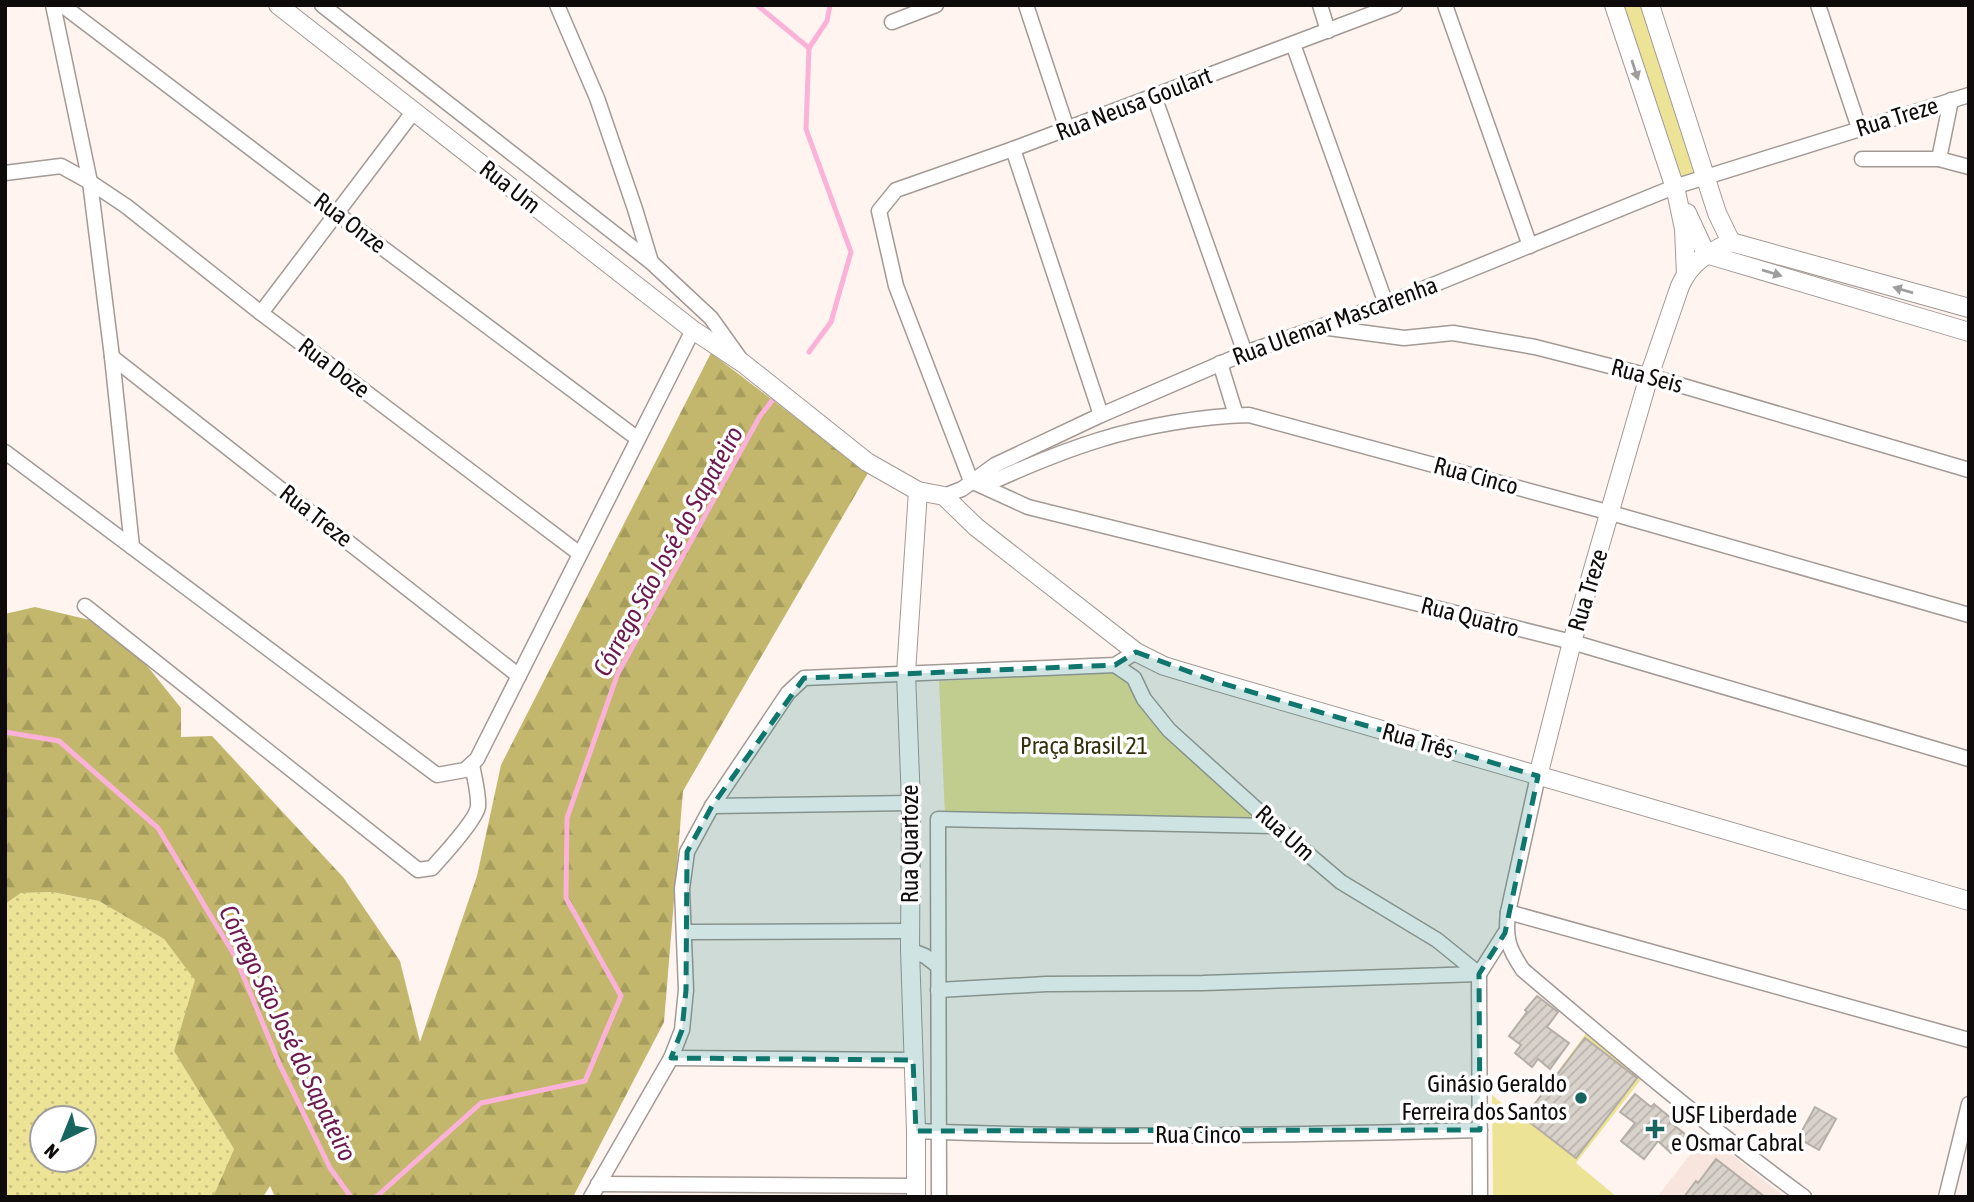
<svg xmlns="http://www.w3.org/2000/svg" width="1974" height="1202" font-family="'Asap Condensed',sans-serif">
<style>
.built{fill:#f8e5dd}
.grass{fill:url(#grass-dots);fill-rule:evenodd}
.forest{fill:url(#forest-firs)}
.green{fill:#ede396}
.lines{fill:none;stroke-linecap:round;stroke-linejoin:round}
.stream{stroke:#fbb2d8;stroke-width:5}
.building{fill:url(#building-hatch);stroke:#b4aea6;stroke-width:2}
.minor-casing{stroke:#a39995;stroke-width:17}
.tertiary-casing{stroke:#a39995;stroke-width:20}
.minor{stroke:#fff;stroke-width:14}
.tertiary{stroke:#fff;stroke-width:18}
.oneway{fill:#9f9d9d}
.marked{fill:#0f766e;fill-opacity:0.2;stroke:#0f766e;stroke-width:5;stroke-dasharray:14 9;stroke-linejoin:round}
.poi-dot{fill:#18645e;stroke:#fff;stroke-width:2.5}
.labels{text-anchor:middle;stroke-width:7;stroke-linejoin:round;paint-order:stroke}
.street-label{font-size:24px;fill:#0f0b0a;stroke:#fff}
.park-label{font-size:24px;fill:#342f0d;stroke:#fff}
.poi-label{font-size:24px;fill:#0f0b0a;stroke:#fff;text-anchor:end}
.water-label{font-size:26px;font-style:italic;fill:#6c194d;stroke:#fff}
</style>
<defs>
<pattern id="grass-dots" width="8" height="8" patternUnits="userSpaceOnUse" patternTransform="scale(1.75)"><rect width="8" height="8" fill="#ede396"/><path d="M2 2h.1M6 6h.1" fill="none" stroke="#cac180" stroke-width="1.8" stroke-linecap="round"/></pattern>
<pattern id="forest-firs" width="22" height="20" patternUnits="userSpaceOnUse" patternTransform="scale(1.75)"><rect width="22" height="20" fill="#c2b76c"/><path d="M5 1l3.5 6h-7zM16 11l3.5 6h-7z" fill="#a69c5c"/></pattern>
<pattern id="building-hatch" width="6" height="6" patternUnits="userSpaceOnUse" patternTransform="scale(1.75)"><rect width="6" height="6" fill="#d8d2ca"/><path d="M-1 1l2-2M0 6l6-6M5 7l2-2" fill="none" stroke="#b8b3ac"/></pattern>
</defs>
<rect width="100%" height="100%" fill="#fff4f0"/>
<path class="built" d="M1706,1134L1785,1197H1657Z"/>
<path class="grass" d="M52,892L99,901L164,939L196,980L174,1051L234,1149L213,1197H5V904L21,893ZM42,1118H84V1160H42Z"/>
<path class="forest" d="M711,353L868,473L683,791L664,1022L573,1197H275L270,1186L263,1197H213L234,1149L174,1051L195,980L164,939L99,901L52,892L21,893L5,904V614L35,607L115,626L181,708V737L212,736L343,877L400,961L420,1042L477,876L501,765Z"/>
<g class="green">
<path d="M1624,5H1646L1701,170L1682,177Z"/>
<path d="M1120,673L1153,722L1261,817L945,815L939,681Z"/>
<path d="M1587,1032L1643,1077L1576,1163L1617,1197H1493L1492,1095L1522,1120Z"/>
</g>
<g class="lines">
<g class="stream">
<path d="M757,5L809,48"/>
<path d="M809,48L827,21L830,5"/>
<path d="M809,352L831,322L851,252L806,129L809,48"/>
<path d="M5,732L59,741L158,828L236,958L279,1063L330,1168L351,1197"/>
<path d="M376,1197L481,1103L585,1081L621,996L566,898L567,818L618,673L760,416L775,397"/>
</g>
</g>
<g class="building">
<path d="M1537,996L1558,1012L1547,1027L1569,1043L1550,1069L1538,1059L1532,1067L1515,1053L1521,1045L1509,1036L1527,1012L1525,1010Z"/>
<path d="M1585,1038L1637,1078L1576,1158L1524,1118Z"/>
<path d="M1635,1094L1651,1107L1654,1104L1672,1119L1670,1122L1686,1135L1671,1153L1658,1141L1644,1159L1621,1141L1635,1123L1620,1112Z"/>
<path d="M1815,1107L1836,1119L1819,1150L1798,1138Z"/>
<path d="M1716,1159L1765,1197H1684L1696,1181L1698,1183Z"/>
</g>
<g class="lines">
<defs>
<g id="minor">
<path d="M53,5L90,182L112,357L132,547"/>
<path d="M62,5L336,213L638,439"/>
<path d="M322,5L651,262L711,318L741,360"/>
<path d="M557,5L597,98L635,209L651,262"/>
<path d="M1026,5L1067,129"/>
<path d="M1320,5L1328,31"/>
<path d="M1445,5L1530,246"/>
<path d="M1818,5L1859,128"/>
<path d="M892,22L936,5"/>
<path d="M1293,44L1386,304"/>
<path d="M1154,96L1245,353"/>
<path d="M1013,149L1101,415"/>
<path d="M1862,159H1939L1969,167"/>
<path d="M1939,159L1951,100"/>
<path d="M5,173L61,166L90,182L126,206L261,313L580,554"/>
<path d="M261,313L414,111"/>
<path d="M1321,327L1404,338L1453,333L1535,347L1649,376L1969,470"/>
<path d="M112,357L519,676"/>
<path d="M1220,363L1236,415"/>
<path d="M5,452L437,775L465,770L477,759L693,330"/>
<path d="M971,481L1028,507L1572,642L1969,759"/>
<path d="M971,481L896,286L879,211L896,190L1013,149L1395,5"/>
<path d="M983,486C1020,469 1060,452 1099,440C1143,426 1203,416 1249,415L1611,513L1969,615"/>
<path d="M944,496L962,489L995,465L1101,415L1245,353L1386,304L1674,187L1969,95"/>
<path d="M85,606L418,870L432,868C442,857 476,820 478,807C479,793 474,777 472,764"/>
<path d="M1115,665L1134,678L1144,699L1169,730L1275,826L1341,882L1437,940L1479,974"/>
<path d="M1538,776L1508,912C1505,938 1508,948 1523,970C1615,1048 1707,1126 1804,1197"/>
<path d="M712,806L911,803"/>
<path d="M1508,912L1969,1040"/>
<path d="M685,932L910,931"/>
<path d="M910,950L925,956L938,966"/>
<path d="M938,990L1046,984L1203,983L1479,974"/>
<path d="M671,1058L913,1060"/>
<path d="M916,1131C1104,1139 1292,1135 1480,1130"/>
<path d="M598,1184L916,1186"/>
<path d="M591,1197L671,1058L682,1030L686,990L682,889L687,852L712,806L788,693L804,678L1115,665L1136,652"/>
<path d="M939,1197L938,819L1275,826"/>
<path d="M1480,1197L1479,974L1505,933"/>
<path d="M1946,1197L1969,1104"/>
</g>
<g id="tertiary">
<path d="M278,5L693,330L744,364L867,462L918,491L944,496L976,527L1136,652L1164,666L1214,681L1969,901"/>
<path d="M1614,5L1676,191L1684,229L1686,274"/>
<path d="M1650,5L1717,213L1731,242"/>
<path d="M1687,213L1706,254"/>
<path d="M1731,242L1969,308"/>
<path d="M1706,254L1969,332"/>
<path d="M1538,776L1572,642L1649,376L1680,286C1691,261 1708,253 1731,242"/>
<path d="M916,1197V1131L910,950L911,803L906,673L918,491"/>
</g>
</defs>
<use href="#minor" class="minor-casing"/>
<use href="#tertiary" class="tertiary-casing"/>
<use href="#minor" class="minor"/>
<use href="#tertiary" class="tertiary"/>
</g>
<defs><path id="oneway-solid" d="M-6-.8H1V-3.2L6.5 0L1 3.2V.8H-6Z" transform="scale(1.75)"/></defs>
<g class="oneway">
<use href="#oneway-solid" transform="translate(1635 70) rotate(72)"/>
<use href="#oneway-solid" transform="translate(1772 273) rotate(17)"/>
<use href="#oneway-solid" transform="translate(1903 290) rotate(-164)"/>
</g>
<path class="marked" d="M1136,652L1214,681L1538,776L1505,933L1479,974L1480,1130L916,1131L913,1060L671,1058L682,1030L686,990L687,852L712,806L804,678L1115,665Z"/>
<g class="poi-dot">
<circle cx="1581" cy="1098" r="7"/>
<path d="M1651.5 1118.5h7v7h7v7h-7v7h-7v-7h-7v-7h7z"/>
</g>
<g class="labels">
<g class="street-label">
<text transform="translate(1134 104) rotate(-21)" y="8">Rua Neusa Goulart</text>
<text transform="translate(1897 117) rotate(-17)" y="8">Rua Treze</text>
<text transform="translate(510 187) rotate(38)" y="8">Rua Um</text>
<text transform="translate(350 223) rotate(37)" y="8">Rua Onze</text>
<text transform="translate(1335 321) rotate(-20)" y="8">Rua Ulemar Mascarenha</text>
<text transform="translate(334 368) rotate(37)" y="8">Rua Doze</text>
<text transform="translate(1647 376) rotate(15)" y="8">Rua Seis</text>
<text transform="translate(1476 476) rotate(15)" y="8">Rua Cinco</text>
<text transform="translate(316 516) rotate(38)" y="8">Rua Treze</text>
<text transform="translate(1588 590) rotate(-73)" y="8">Rua Treze</text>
<text transform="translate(1470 617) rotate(14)" y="8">Rua Quatro</text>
<text transform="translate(1418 741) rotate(16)" y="8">Rua Três</text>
<text transform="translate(1285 833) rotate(42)" y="8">Rua Um</text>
<text transform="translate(910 844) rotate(-90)" y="8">Rua Quartoze</text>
<text x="1198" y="1143">Rua Cinco</text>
</g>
<g class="park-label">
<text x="1084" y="754">Praça Brasil 21</text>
</g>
<g class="poi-label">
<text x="1567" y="1092">Ginásio Geraldo<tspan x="1567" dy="28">Ferreira dos Santos</tspan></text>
<text x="1671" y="1123" text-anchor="start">USF Liberdade<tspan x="1671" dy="28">e Osmar Cabral</tspan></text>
</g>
<g class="water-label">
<text transform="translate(668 551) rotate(-61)" y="9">Córrego São José do Sapateiro</text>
<text transform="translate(288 1033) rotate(64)" y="9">Córrego São José do Sapateiro</text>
</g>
</g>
<rect width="1974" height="1202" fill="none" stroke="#0f0b0a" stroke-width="14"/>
<g transform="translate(63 1139) rotate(223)"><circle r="33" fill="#ffffff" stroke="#9f9d9d" stroke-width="2"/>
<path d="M0-5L12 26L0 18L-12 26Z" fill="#18645e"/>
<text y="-10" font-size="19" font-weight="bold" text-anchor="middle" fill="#0f0b0a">N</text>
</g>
</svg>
